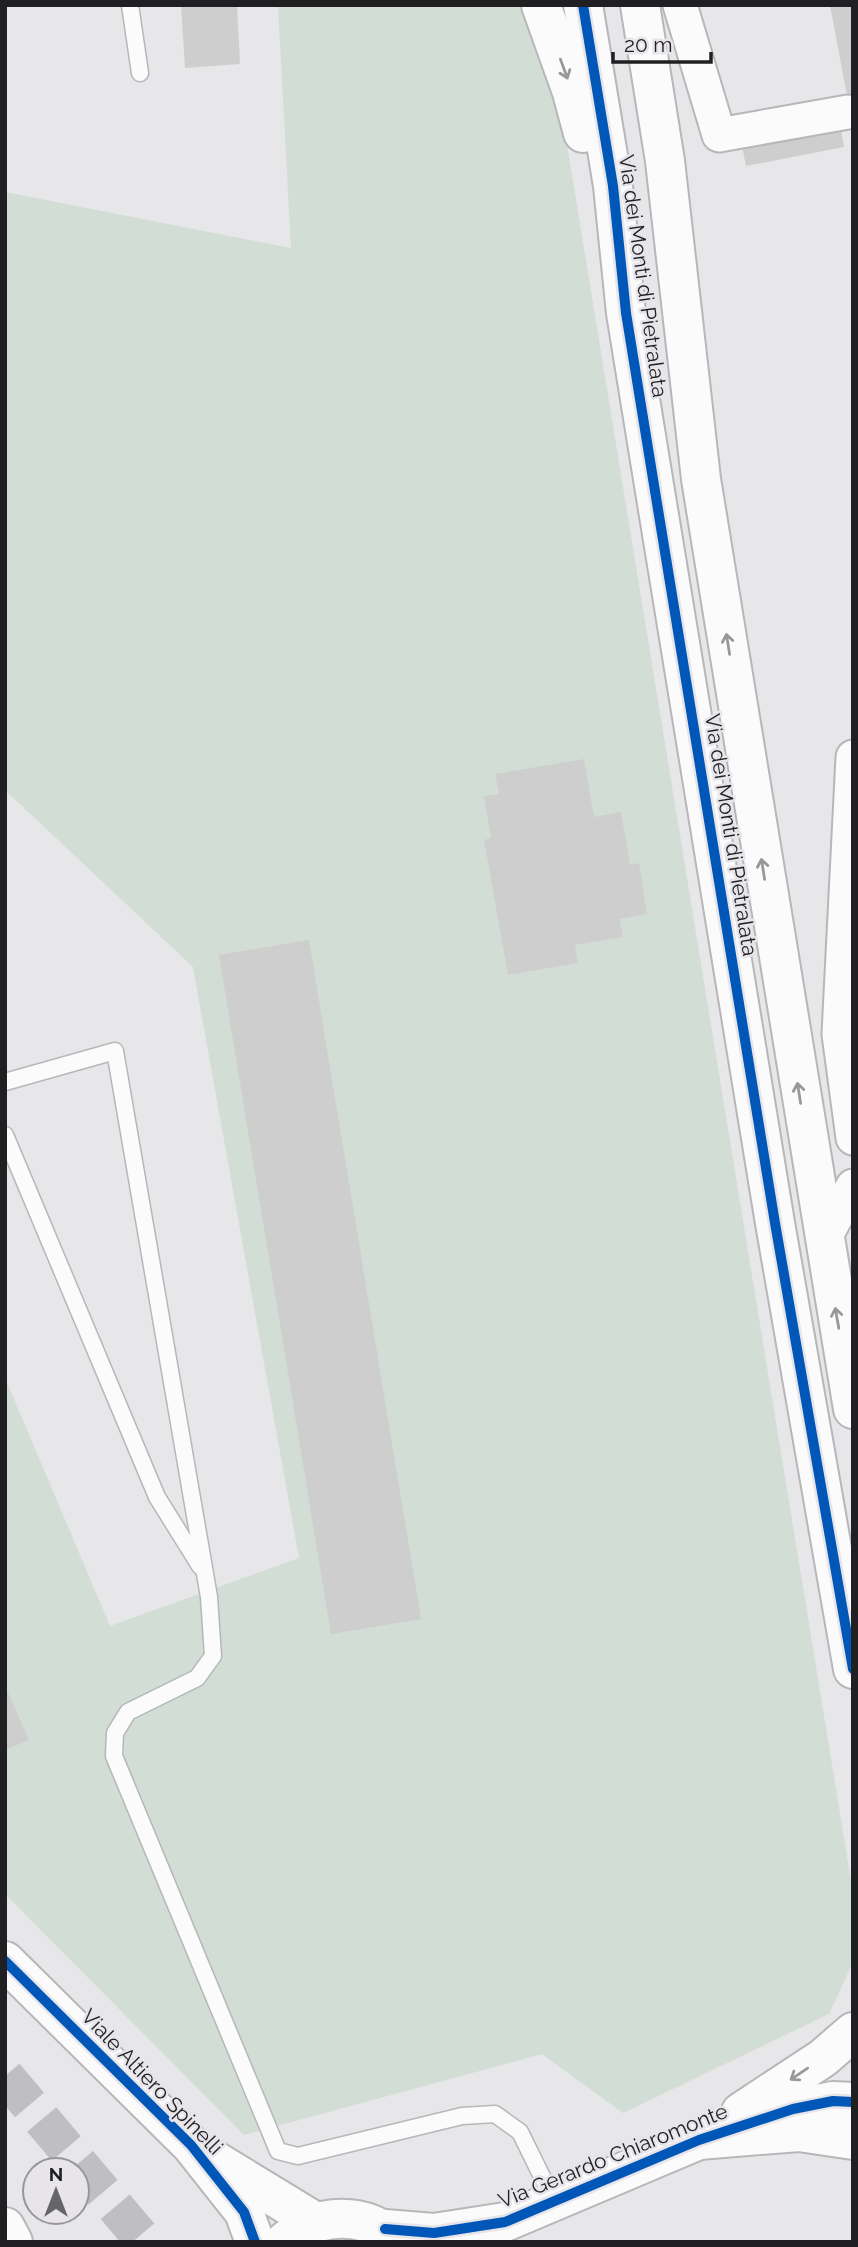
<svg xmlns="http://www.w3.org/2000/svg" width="858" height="2247" font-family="Raleway,sans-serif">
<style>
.green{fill:#d2ddd6}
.building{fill:#cfcecf}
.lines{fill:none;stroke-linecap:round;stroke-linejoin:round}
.trunk-tunnel{stroke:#bfbec1;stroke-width:38;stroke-dasharray:38 19;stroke-linecap:butt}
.service-casing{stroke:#b7b7b9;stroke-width:19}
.minor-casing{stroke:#b7b7b9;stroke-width:37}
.tertiary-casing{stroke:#b7b7b9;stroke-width:42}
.trunk-casing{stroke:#b7b7b9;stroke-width:42}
.service{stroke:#fbfbfc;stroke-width:16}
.minor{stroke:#fbfbfc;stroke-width:33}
.tertiary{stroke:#fbfbfc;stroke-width:38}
.trunk{stroke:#fbfbfc;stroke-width:38}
.cycleway-casing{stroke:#e7e5ea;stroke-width:15}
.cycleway{stroke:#0057b8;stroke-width:10}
.oneway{stroke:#989899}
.labels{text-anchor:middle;stroke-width:5;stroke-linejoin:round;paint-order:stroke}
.street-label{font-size:21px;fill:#201f21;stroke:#e7e5ea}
</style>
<rect width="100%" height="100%" fill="#e7e6e9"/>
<path class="green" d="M278,5H519L562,114L853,1893V1962L829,2014L623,2113L542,2054L244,2135L5,1894V1378L110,1626L299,1558L193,967L5,790V192L291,248Z"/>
<g class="building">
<path d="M181,5H237L240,64L185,68Z"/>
<path d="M830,5H853V100L848,101Z"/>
<path d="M840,123L844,147L746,166L741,141Z"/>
<path d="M584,759L594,817L621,812L630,865L639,863L647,914L620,919L623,937L575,945L578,963L508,975L484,840L491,838L484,796L499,794L495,774Z"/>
<path d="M309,940L421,1619L331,1634L219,955Z"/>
<path d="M5,1686L29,1740L5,1750Z"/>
</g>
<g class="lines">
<path class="trunk-tunnel" d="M5,2076L145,2242"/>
<defs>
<g id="service">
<path d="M130,5L140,73"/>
<path d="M5,1082L115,1051L209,1597L213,1656L197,1678L128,1712L115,1733L114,1756L278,2151L298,2156L462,2116L495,2114L520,2132L554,2201"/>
<path d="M5,1135L157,1497L200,1566"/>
</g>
<g id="minor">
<path d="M680,5L719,135L848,112"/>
<path d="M853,757L839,1034L853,1138"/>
<path d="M824,1239L853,1186"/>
</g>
<g id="tertiary">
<path d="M541,5L572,92L583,133"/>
<path d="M583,5L613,186L626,313L654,485L775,1223L853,1669"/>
<path d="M640,5L665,161L701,479L853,1409"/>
<path d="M5,1961L191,2145L244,2212L255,2242"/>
<path d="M741,2112L823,2058L853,2032"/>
<path d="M214,2160L314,2221"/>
<path d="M5,2227L13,2242"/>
<path d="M385,2229L434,2233L505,2222L699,2140L793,2109L833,2101L853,2102"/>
<path d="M284,2242C317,2212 365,2210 398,2242"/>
</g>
<path id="trunk" d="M699,2140L799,2132L853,2140"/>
</defs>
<use href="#service" class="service-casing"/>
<use href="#minor" class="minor-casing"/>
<use href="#tertiary" class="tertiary-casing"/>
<use href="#trunk" class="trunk-casing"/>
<use href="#service" class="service"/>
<use href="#minor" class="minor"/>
<use href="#tertiary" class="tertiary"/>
<use href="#trunk" class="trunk"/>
<defs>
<g id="cycleway">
<path d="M583,5L613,186L626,313L654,485L775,1223L853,1669"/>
<path d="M5,1961L191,2145L244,2212L255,2242"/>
<path d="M385,2229L434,2233L505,2222L699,2140L793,2109L833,2101L853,2102"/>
</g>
</defs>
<use href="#cycleway" class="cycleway-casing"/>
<use href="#cycleway" class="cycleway"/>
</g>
<defs><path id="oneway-shaft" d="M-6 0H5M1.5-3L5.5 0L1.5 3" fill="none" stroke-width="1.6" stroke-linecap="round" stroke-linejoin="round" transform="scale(1.75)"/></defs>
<g class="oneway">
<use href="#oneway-shaft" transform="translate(564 69) rotate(70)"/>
<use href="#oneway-shaft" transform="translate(728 644) rotate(-99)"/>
<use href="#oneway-shaft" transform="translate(763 869) rotate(-99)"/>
<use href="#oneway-shaft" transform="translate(799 1093) rotate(-99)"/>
<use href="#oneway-shaft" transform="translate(837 1318) rotate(-100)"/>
<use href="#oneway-shaft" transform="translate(799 2074) rotate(146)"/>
</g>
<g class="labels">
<g class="street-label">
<text transform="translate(643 276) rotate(82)" y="7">Via dei Monti di Pietralata</text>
<text transform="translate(731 835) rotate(81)" y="7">Via dei Monti di Pietralata</text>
<text transform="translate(152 2082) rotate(46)" y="7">Viale Altiero Spinelli</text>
<text transform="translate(613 2156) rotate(-22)" y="7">Via Gerardo Chiaromonte</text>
</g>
</g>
<rect width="858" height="2247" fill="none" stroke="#201f21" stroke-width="14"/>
<g transform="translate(56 2191)"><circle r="33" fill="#e7e5ea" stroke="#97969a" stroke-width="2"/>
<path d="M0-5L12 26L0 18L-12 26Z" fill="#666567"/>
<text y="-10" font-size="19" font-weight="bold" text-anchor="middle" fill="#201f21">N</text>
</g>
<path d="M613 52v10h98v-10" fill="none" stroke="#201f21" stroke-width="3.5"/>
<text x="624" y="52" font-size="21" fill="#201f21" stroke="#e7e5ea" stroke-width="5" paint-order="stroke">20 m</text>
</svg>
